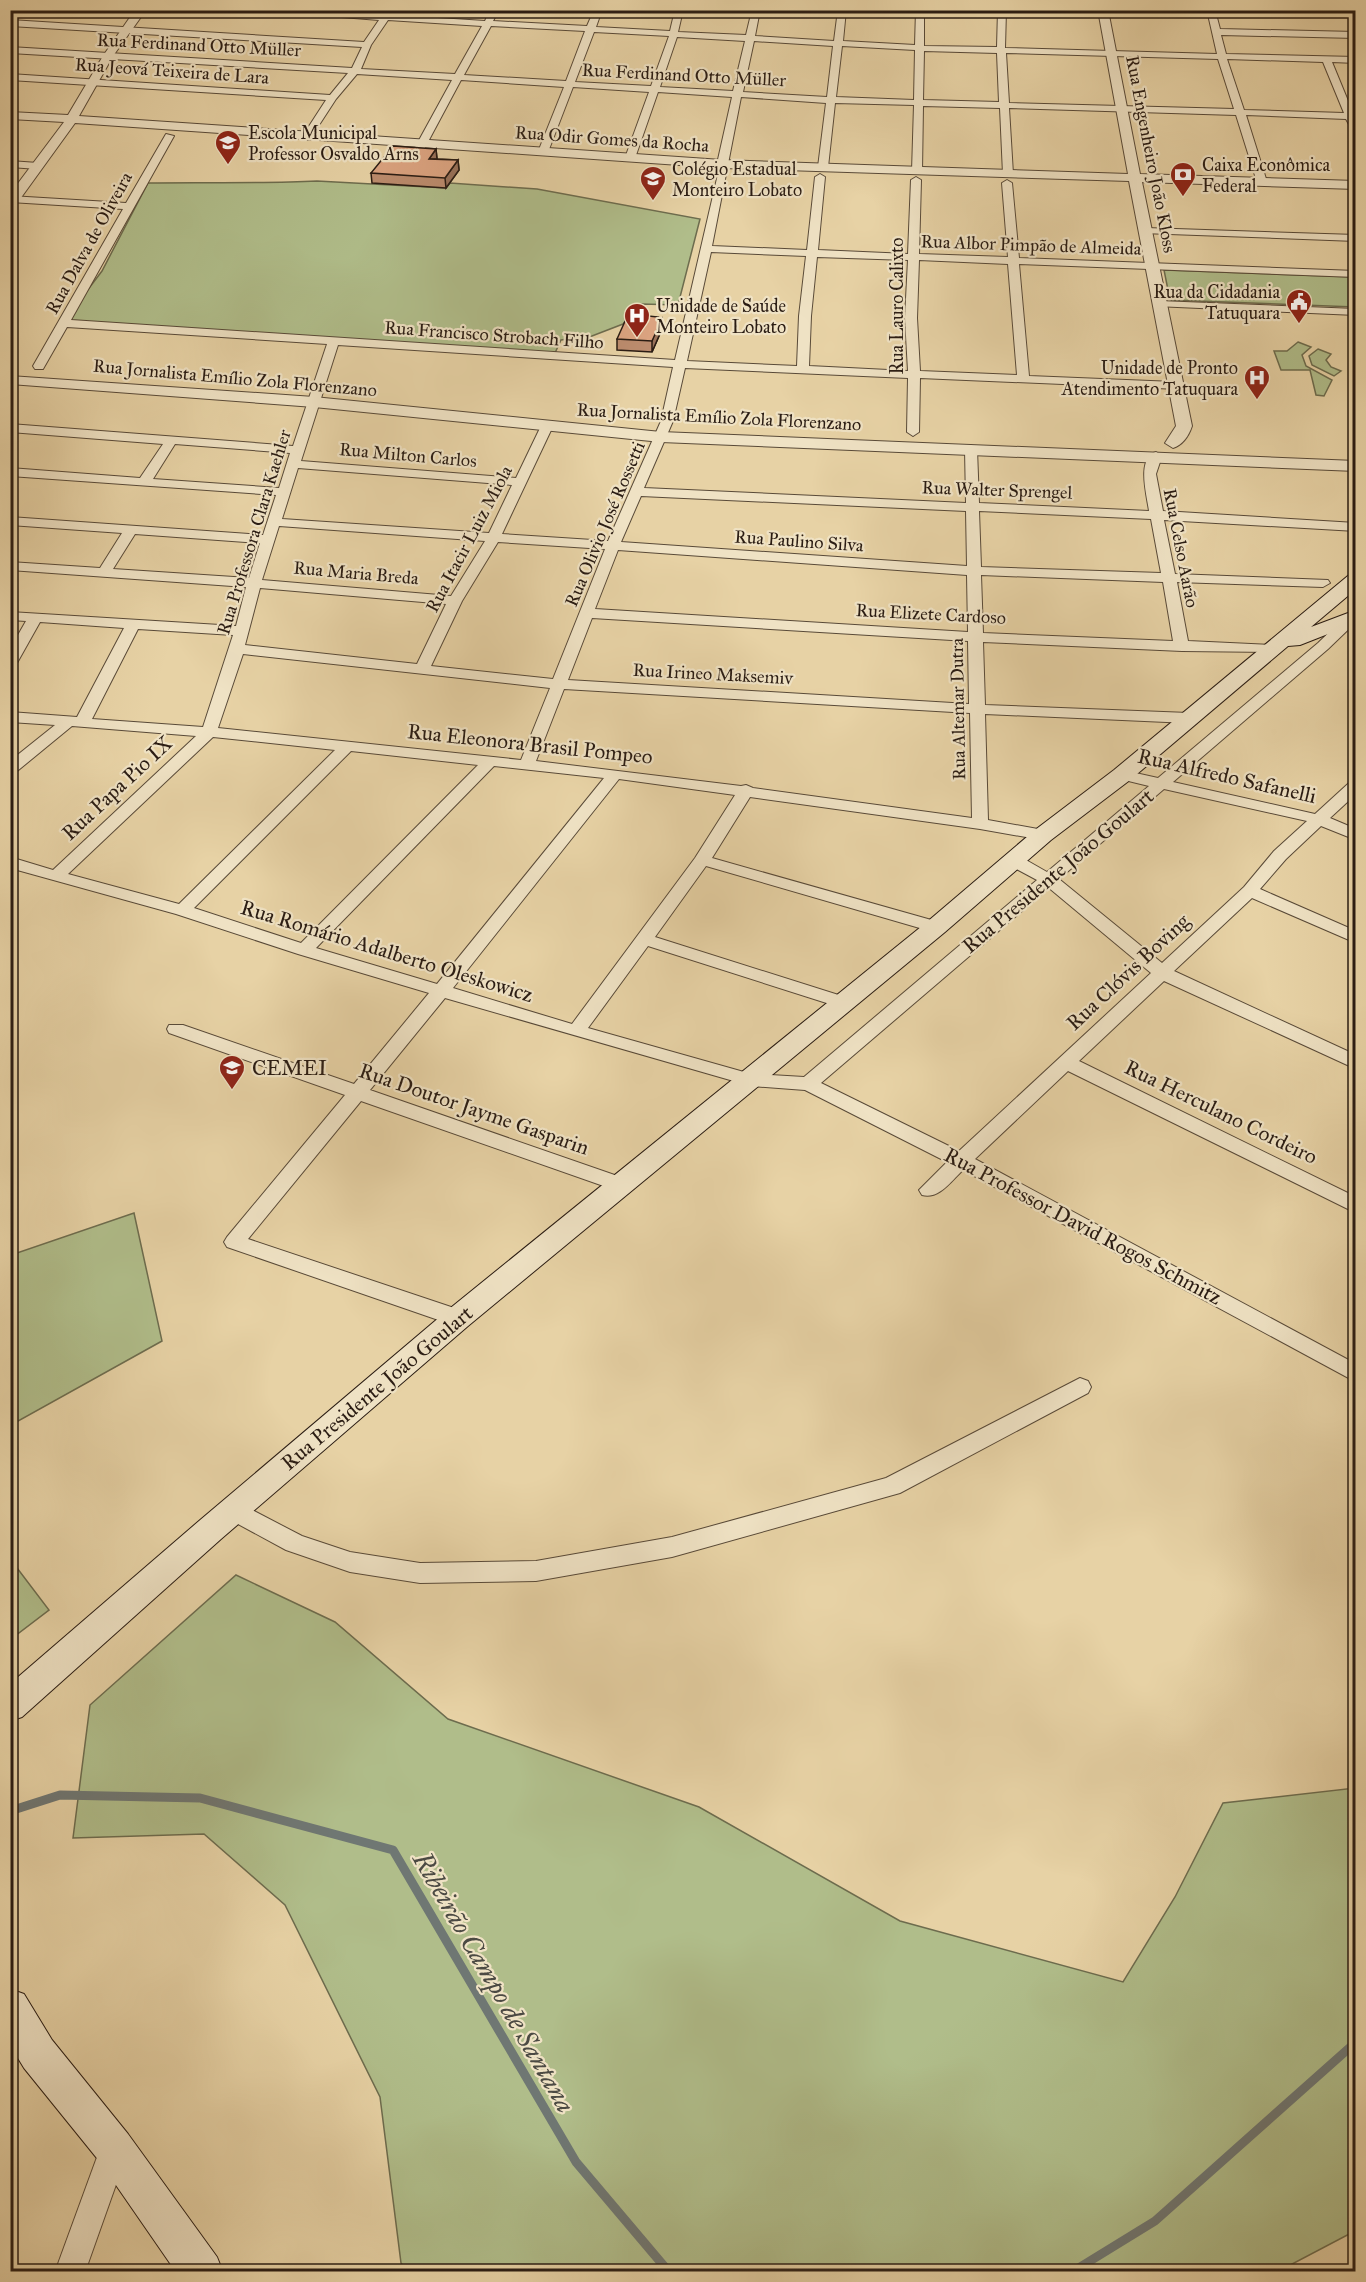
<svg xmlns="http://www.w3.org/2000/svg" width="1366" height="2282" font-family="'IM FELL Great Primer',serif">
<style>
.green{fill:#b0bd8a;stroke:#6d6c4e;stroke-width:1.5}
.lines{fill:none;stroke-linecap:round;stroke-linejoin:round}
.stream{stroke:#6f7773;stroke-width:9}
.minor-casing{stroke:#594a38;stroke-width:2}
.tertiary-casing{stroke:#594a38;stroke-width:2}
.secondary-casing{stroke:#2a1c13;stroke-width:2}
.minor{fill:#efe2c4;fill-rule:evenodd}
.tertiary{fill:#efe2c4;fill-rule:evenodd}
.secondary{fill:#efe2c4;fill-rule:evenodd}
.wall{fill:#bc8c6e;stroke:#2a1c13;stroke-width:1.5}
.shaded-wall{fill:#99725a;stroke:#2a1c13;stroke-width:1.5}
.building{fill:#dba380;stroke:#2a1c13;stroke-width:1.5}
.labels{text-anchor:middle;stroke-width:4.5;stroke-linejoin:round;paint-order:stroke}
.far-street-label{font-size:18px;fill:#2a1c13;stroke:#efe2c4}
.far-poi-label{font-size:18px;fill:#2a1c13;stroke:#efe2c4;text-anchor:start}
.street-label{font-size:21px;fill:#2a1c13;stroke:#efe2c4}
.poi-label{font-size:21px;fill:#2a1c13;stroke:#efe2c4;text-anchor:start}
.near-water-label{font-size:27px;font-style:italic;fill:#4c4a43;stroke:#efe2c4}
</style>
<rect width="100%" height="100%" fill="#e7d2a5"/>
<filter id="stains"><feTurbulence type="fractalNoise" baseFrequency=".00333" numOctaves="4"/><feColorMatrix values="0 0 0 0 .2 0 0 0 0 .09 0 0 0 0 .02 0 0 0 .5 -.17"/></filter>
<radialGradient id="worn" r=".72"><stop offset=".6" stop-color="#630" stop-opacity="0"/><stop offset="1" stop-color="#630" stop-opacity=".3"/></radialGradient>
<g class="green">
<path d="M317,181L446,188L450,183L537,189L700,219L678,305L642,304L623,324L592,336L561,340L555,353L64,321L102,271L148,183C204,182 261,184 317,181Z"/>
<path d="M1164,270L1355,277V307L1170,300Z"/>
<path d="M1298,342L1311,347L1302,355L1306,366L1332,380L1324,396L1316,395L1310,370H1281L1274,351H1287Z"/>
<path d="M1318,349L1331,354L1326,360L1331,367L1341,371L1334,376L1312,365L1309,356Z"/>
<path d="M134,1213L162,1341L11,1425V1255Z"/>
<path d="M11,1560L49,1610L11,1639Z"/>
<path d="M236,1575L335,1622L448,1719L699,1807L900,1921L1123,1982L1175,1897L1223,1803L1355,1788V2231L1277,2272L407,2271L401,2263L380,2097L285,1905L204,1834L73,1838L90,1705Z"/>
</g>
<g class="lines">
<g class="stream">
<path d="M10,1811L60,1795L200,1798L393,1850L576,2162L669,2272"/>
<path d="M1072,2272L1155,2221L1356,2042"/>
</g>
<defs>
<g id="minor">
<path d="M253,10H310L383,15L385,10H394L391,15L485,21L490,10H499L493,21L587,26L594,10H602L596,27L670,31L675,10H683L678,32L746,35L752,10H760L755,36L834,41L838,10H846L843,41L915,45L916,10H924V46L997,47L998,10H1006L1005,48L1217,54L1207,10H1215L1220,29L1356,32V38L1221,35L1226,54L1356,57V63L1332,62L1353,113H1356V129L1351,128L1346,119L1246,115L1267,182L1262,185L1257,182L1236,115L1009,108L1013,174L1008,177L1003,174L1000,108L923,106L922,171L917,174L912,171L914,105L835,103L828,167L823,170L818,167L826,103L741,97L712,246L807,250L815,177L820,174L825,177L818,250L908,254L911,180L916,177L921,180L919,254L1008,257L1002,183L1007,180L1012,183L1019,258L1356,271V277L1019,264L1029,376L1175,382L1181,386L1179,389L920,378L919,432L913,436L907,432L908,378L685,368L673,421L644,488L966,503L965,449L971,445L977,449L979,503L1149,511C1147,496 1136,458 1156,452L1162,456L1156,474L1163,511L1356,523V531L1164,520L1175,574L1328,580L1330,583L1323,587L1177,582L1188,641L1272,645L1279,649L1277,652L1182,651L983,642L985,705L1189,713L1197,718L1189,723L985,714L988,820L1049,831L1051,835L1049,839L1043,840L980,829L750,797L712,858L942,923L945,927L942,931H930L706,866L655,937L848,998L851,1002L848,1006H836L648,946L588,1028L751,1074L804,1077L1037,880L1007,864L1005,860L1007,856H1019L1047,872L1149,786L1116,778L1114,775L1116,772L1122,770L1158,778L1318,643L1345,617H1355V623L1328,649L1173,782L1315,814L1350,782L1356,780V794L1330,818L1356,829V840L1321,826L1286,859L1260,889L1356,931V943L1252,898L1174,971L1356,1055V1069L1164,981L1079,1061L1356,1197V1213L1068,1071L975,1159L1356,1364V1382L963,1170C952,1180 939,1200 922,1195L919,1190L947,1162L805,1090L751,1086L445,998L370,1090L629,1180L632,1185L629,1190L622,1192L615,1190L361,1101L248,1239L466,1312L469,1318L466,1324L458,1326L450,1324L227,1247L224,1242L227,1237L345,1095L169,1033L167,1029L169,1025H183L354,1084L429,993L298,954L176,914L10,868V857L53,870L196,736L72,726L16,772L10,774V761L55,725L10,722V712L77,717L124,628L40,622L17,663L10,667V649L26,621L10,620V612L236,626L246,587L10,570V562L100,568L122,533L10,525V517L263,535L276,495L10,476V468L140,478L163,444L10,432V424L293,446L327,344L67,327L43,369H35L33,366L123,209L10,202V196L126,203L166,134L174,136L71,320L675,360L718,174L717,164L732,97L658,92L635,158L630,161L625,158L649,92L573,87L548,152L543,155L538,152L564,87L461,80L422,153L417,156L412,153L452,80L357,74L336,99L310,139L307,140L302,137L326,100L10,80V74L330,95L348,73L10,53V47L352,68L362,47L10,26V20L364,42L379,20ZM388,20L482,26L455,74L361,69L371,45ZM491,26L585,31L566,81L464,75ZM594,32L669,36L651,86L575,82ZM677,37L745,41L733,91L660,87ZM754,41L833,46L827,97L743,92ZM842,46L915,50L914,100L836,97ZM924,51L997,53L999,102L923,100ZM1006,53L1218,59L1234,109L1009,103ZM1227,59L1323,62L1344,113L1244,110ZM711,252L806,256L799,316L797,366L687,361ZM817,257L908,260L905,318L908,371L809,366L811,316ZM919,260L1008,264L1017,375L920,371L917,318ZM338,345L673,367L661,421L608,541L502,534L553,426L551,423H543L541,426L516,478L301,461ZM175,444L290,453L279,488L153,479ZM298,468L512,485L489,533L282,519ZM641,496L966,511L967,566L621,542ZM979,511L1151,519L1161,573L981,567ZM279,526L485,541L451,596L262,580ZM135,534L260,543L249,578L113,569ZM498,542L605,549L553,679L431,666L462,601ZM618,550L967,575L968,632L595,609ZM981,575L1163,582L1173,641L983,633ZM260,588L446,604L417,664L245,645ZM592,618L968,641L969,704L568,680ZM138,629L233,635L203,727L92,719ZM243,654L550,688L521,760L218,728ZM564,689L970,713L972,818L753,788L746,785L741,786L536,761ZM213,737L335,750L179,904L68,874ZM351,751L478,765L301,943L194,908ZM494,766L604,778L437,984L316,948ZM619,779L735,795L695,858L572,1024L453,988ZM1164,789L1307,821L1274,851L1244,887L1162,963L1059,879ZM1049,888L1151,973L959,1151L821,1083Z"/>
<path d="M1274,10H1330L1315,16Z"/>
<path d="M10,161L38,163L43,166L38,169L10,167Z"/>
<path d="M1146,228L1356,235V241L1142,233L1141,231Z"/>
<path d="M1159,301L1356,309V315L1155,306L1153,304Z"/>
<path d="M1080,1378L1088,1381L1091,1387L1088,1393L900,1493L672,1557L536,1581L420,1583L350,1572L286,1550L225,1517L221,1510L225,1503L233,1500L302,1536L350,1552L420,1563L536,1561L672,1537L886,1478Z"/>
<path d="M114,2133L124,2138L129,2148L85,2272H55L104,2138Z"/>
</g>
<g id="tertiary">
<path d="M135,10H146L113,56L79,116L722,160L1128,174L1098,10H1108L1140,174L1356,181V189L1142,182L1192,426C1189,435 1183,445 1173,448L1165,443L1176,426L1129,181L722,168L75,123L15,206L10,207V194L64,122L10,119V112L68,115L103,56Z"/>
<path d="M10,376L314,397L661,432L1356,461V471L661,442L314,407L10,384Z"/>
</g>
<g id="secondary">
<path d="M1356,573V589L1311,627L1356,610V623L1300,645L1288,646L1130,780L1051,840L945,932L468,1326L221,1539L22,1717L10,1721V1684L199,1521L448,1310L927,922L1035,830L1114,770L1349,575Z"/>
<path d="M10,1989L24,1994L52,2040L128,2134L217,2257L223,2272H176L100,2162L24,2068L10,2045Z"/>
</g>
</defs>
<use href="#minor" class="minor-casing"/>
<use href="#tertiary" class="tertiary-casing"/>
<use href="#secondary" class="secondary-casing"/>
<use href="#minor" class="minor"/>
<use href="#tertiary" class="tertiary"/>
<use href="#secondary" class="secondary"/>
</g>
<g class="wall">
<path d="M436,149L437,159L458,160L459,170L446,188L372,183L371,173Z"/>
<path d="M658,317V318L662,319V329L652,352L617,350V339L637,320Z"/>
</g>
<g class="shaded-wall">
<path d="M436,149L437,159H429Z"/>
<path d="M458,160L459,170L446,188L445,178Z"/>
<path d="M658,317V326L662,319V329L652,352V341Z"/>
</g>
<g class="building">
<path d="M393,146L436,149L429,159L458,160L445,178L371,173Z"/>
<path d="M639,315L658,317L657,318L662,319L652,341L617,339L626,319L637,320Z"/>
</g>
<defs>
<symbol id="school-pin" viewBox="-11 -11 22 30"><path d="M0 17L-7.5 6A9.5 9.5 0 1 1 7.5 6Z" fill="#8f2418" stroke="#efe2c4"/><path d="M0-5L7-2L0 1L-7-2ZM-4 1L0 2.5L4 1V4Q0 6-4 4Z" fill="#fff"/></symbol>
<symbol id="bank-pin" viewBox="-11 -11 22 30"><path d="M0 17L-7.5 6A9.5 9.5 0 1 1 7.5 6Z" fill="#8f2418" stroke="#efe2c4"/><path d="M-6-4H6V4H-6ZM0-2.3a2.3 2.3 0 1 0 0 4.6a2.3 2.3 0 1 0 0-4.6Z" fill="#fff"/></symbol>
<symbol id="civic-pin" viewBox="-11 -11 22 30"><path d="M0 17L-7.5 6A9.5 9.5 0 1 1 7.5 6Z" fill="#8f2418" stroke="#efe2c4"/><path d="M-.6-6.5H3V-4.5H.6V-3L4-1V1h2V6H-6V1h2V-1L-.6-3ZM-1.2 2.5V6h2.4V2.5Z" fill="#fff"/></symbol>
<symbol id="hospital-pin" viewBox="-11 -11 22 30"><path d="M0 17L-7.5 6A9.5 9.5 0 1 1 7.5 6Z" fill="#8f2418" stroke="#efe2c4"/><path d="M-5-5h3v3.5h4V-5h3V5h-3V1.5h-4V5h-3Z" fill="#fff"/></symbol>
</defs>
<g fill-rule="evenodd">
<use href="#school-pin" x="213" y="128" width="30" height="40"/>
<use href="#bank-pin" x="1168" y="160" width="30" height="40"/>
<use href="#school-pin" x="638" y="164" width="30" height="40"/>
<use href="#civic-pin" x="1284" y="287" width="30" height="40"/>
<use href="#hospital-pin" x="622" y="301" width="30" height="40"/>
<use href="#hospital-pin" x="1242" y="363" width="30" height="40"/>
<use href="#school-pin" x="217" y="1053" width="30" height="40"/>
</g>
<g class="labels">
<g class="far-street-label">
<text transform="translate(199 45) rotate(3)" y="6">Rua Ferdinand Otto Müller</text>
<text transform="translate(172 71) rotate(4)" y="6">Rua Jeová Teixeira de Lara</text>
<text transform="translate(684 75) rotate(3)" y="6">Rua Ferdinand Otto Müller</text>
<text transform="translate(612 139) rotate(4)" y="6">Rua Odir Gomes da Rocha</text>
<text transform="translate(1151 154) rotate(79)" y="6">Rua Engenheiro João Kloss</text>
<text transform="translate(89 243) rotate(-61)" y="6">Rua Dalva de Oliveira</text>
<text transform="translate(1031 245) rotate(2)" y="6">Rua Albor Pimpão de Almeida</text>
<text transform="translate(897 306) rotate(-90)" y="6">Rua Lauro Calixto</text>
<text transform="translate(494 335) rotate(4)" y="6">Rua Francisco Strobach Filho</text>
<text transform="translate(235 378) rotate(5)" y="6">Rua Jornalista Emílio Zola Florenzano</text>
<text transform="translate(719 417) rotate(3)" y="6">Rua Jornalista Emílio Zola Florenzano</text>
<text transform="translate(408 455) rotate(5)" y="6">Rua Milton Carlos</text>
<text transform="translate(997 490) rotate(2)" y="6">Rua Walter Sprengel</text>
<text transform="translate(605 524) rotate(-67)" y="6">Rua Olivio José Rossetti</text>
<text transform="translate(254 532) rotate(-73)" y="6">Rua Professora Clara Kaehler</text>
<text transform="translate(469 539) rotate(-62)" y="6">Rua Itacir Luiz Miola</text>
<text transform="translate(799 541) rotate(4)" y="6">Rua Paulino Silva</text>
<text transform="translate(1181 548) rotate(79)" y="6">Rua Celso Aarão</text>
<text transform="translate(356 573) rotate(5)" y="6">Rua Maria Breda</text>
<text transform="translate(931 614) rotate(3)" y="6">Rua Elizete Cardoso</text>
<text transform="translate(713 674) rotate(3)" y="6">Rua Irineo Maksemiv</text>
<text transform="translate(958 709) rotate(-91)" y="6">Rua Altemar Dutra</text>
</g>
<g class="far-poi-label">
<text x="248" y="139">Escola Municipal<tspan x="248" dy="21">Professor Osvaldo Arns</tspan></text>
<text x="1202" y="171">Caixa Econômica<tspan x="1202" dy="21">Federal</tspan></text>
<text x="672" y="175">Colégio Estadual<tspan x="672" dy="21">Monteiro Lobato</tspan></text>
<text x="1280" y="298" text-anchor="end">Rua da Cidadania<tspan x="1280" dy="21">Tatuquara</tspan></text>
<text x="656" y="312">Unidade de Saúde<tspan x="656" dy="21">Monteiro Lobato</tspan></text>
<text x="1238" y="374" text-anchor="end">Unidade de Pronto<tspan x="1238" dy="21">Atendimento Tatuquara</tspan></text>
</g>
<g class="street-label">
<text transform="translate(530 744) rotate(6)" y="7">Rua Eleonora Brasil Pompeo</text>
<text transform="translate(1227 776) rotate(13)" y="7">Rua Alfredo Safanelli</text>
<text transform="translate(117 788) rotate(-43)" y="7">Rua Papa Pio IX</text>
<text transform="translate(1058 871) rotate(-40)" y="7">Rua Presidente João Goulart</text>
<text transform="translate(387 951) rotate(17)" y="7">Rua Romário Adalberto Oleskowicz</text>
<text transform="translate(1128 972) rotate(-43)" y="7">Rua Clóvis Boving</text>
<text transform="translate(474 1109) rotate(19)" y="7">Rua Doutor Jayme Gasparin</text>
<text transform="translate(1221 1112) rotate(26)" y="7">Rua Herculano Cordeiro</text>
<text transform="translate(1083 1226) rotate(28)" y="7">Rua Professor David Rogos Schmitz</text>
<text transform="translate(377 1388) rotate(-40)" y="7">Rua Presidente João Goulart</text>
</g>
<g class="poi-label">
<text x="252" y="1075">CEMEI</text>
</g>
<g class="near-water-label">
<text transform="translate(494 1982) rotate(60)" y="9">Ribeirão Campo de Santana</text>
</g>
</g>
<rect width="1366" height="2282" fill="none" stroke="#e7d2a5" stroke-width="36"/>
<rect x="12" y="12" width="1342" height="2258" fill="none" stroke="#2a1c13" stroke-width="3"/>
<rect x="18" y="18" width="1330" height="2246" fill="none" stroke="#2a1c13" stroke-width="1.5"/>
<rect width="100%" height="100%" filter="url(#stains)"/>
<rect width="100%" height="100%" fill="url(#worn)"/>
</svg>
